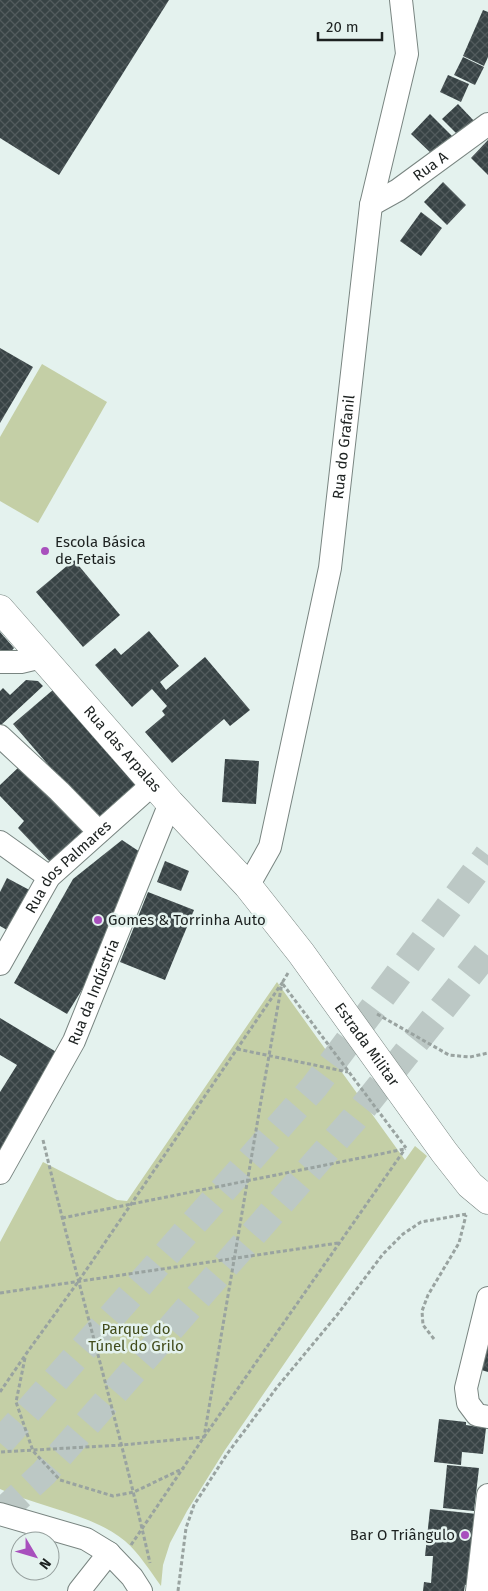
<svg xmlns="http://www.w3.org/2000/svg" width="488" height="1591" font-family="'Fira Sans',sans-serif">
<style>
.green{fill:#c4cfa6}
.building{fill:url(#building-cross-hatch)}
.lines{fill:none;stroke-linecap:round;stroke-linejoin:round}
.trunk-tunnel{stroke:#bcc8c5;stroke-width:28;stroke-dasharray:28 14;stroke-linecap:butt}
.minor-casing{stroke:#798581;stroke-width:24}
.tertiary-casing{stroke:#798581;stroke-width:29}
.path{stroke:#99a3a0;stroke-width:3;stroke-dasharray:4 2.5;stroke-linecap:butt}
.minor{stroke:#fff;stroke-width:22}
.tertiary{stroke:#fff;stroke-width:28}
.poi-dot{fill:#a850bd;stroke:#e4f2ee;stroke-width:2}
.labels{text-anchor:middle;stroke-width:5;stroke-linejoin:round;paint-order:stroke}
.street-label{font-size:15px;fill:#1c2120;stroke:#e4f2ee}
.poi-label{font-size:15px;fill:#1c2120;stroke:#e4f2ee;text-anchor:start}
.park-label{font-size:15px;fill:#424c1b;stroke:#e4f2ee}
</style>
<defs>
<pattern id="building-cross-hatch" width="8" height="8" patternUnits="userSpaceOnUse" patternTransform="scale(1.25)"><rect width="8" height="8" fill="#384345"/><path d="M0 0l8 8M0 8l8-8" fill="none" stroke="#525b5d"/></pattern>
</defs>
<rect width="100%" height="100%" fill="#e4f2ee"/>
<g class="green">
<path d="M42,364L107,402L38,523L0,501V437Z"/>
<path d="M277,982L405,1160L415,1146L427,1156L225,1450L187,1511L170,1543L163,1565L161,1586C150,1571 139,1553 125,1541C93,1514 38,1507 0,1489V1242L43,1162L117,1200L127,1201Z"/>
</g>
<g class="building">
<path d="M0,0H169L59,175L0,138Z"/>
<path d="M483,10L488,12V57L484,66L463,56Z"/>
<path d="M463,57L484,67L475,85L454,75Z"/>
<path d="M448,75L469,84L461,102L440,92Z"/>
<path d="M458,104L476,123L461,138L442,119Z"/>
<path d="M430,114L453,137L434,156L411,134Z"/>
<path d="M488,140V175L471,158Z"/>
<path d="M443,182L466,205L447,225L424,202Z"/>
<path d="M421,212L442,228L421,256L400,241Z"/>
<path d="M0,348L33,367L0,423Z"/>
<path d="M74,560L120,615L83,647L36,592Z"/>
<path d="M149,631L179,666L160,682L166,690L205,657L250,710L230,726L224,719L172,763L145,732L165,715L162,711L167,706L152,689L132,707L95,665L115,648L121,655Z"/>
<path d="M0,632L14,648L6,657L0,656Z"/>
<path d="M26,680L38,681L43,686L0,726V691L3,688L10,695Z"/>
<path d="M54,689L142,792L101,826L13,724Z"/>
<path d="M225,759L259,761L256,804L222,802Z"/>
<path d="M21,765L88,833L54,866L18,828L24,821L0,796V785Z"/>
<path d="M122,840L140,852L88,980L67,1014L14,983L73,879Z"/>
<path d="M165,861L189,871L181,891L157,882Z"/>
<path d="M7,878L35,893L14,934L0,926V892Z"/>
<path d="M148,892L194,910L165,980L120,962Z"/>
<path d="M0,1018L58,1053L0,1151V1092L17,1065L0,1055Z"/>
<path d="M488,1335V1372L478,1369Z"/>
<path d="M439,1419L466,1422V1425L486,1428L483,1454L462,1452L461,1465L434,1462Z"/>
<path d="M447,1465L479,1468L474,1511L443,1508Z"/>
<path d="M430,1509L477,1514L467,1585H465L464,1591H423L424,1582L431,1583L433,1556H425Z"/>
</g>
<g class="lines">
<g class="trunk-tunnel">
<path d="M0,1443L314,1087L488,855"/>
<path d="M0,1514L44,1473L354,1119L488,951"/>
</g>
<defs>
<g id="minor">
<path id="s1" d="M371,205L398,190L488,124"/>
<path d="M0,662H21L42,657"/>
<path d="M0,736L59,791L99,832"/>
<path d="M0,842L49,877"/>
<path id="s2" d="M248,886L270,847L330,568L371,205L407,54L401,0"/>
<path id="s3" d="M0,964L49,877L153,784"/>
<path id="s4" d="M0,1173L74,1041L170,803"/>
<path d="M488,1298L466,1388L468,1403L477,1415L488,1417"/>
<path d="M0,1514L86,1539L109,1553L132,1577L141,1591"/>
<path d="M79,1591L109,1553"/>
<path d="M477,1591L488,1495"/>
</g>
<g id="tertiary">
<path id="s5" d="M0,609L170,803L248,886L301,953L444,1152L470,1185L488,1200"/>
</g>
</defs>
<use href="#minor" class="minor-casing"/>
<use href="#tertiary" class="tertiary-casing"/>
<g class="path">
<path d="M288,973L282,983L406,1148"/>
<path d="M377,1014L449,1055L470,1057L488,1053"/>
<path d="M237,1049L348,1072"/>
<path d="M43,1140C77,1282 118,1422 150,1563"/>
<path d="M62,1218L405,1149"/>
<path d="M0,1293L338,1243"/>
<path d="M434,1339L423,1325L422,1311L428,1295L459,1243L466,1215"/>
<path d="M25,1358L16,1402L33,1451L60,1480L113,1496L134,1492L184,1468"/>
<path d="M0,1392L26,1354L78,1282L282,983L262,1095L204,1437L122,1445L0,1452"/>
<path d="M131,1545L204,1437L405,1149"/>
<path d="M178,1591L186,1528L194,1505L227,1454L278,1386L337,1315L383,1254L403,1234L421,1222L467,1214"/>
</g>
<use href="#minor" class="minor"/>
<use href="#tertiary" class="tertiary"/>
</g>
<g class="poi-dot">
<circle cx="45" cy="551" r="5"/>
<circle cx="98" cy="920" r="5"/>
<circle cx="465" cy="1535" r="5"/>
</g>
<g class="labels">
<g class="street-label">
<text dy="5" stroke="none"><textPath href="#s1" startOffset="71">Rua A</textPath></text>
<text dy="5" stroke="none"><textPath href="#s2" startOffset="452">Rua do Grafanil</textPath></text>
<text dy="5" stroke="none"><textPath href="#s5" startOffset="186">Rua das Arpalas</textPath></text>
<text dy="5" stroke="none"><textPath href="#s3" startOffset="120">Rua dos Palmares</textPath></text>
<text dy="5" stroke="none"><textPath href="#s4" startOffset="204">Rua da Indústria</textPath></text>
<text dy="5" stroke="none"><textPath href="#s5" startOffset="570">Estrada Militar</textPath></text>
</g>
<g class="poi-label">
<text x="55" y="547">Escola Básica<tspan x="55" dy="17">de Fetais</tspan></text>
<text x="108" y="925">Gomes &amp; Torrinha Auto</text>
<text x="455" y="1540" text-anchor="end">Bar O Triângulo</text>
</g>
<g class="park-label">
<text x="136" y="1334">Parque do<tspan x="136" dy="17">Túnel do Grilo</tspan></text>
</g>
</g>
<g transform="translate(35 1556) rotate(128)"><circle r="24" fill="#e4f2ee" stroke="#949e9c"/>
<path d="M0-4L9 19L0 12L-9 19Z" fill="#a850bd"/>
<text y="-8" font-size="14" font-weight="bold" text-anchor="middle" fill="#1c2120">N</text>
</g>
<path d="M318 32v8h64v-8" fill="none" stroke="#1c2120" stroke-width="2.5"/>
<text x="326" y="32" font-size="15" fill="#1c2120" stroke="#e4f2ee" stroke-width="4" paint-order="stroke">20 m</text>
</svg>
